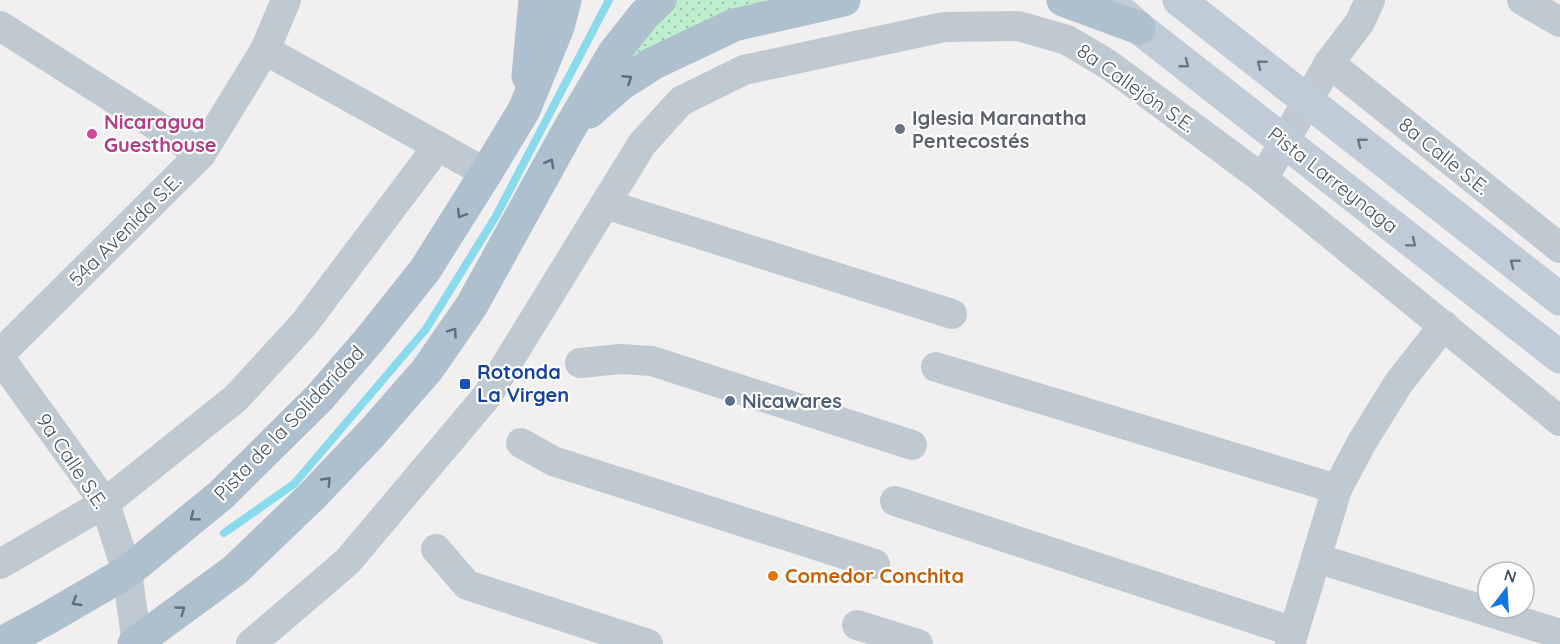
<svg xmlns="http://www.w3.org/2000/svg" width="1560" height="644" font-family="Quicksand,sans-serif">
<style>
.garden{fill:url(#garden-dots)}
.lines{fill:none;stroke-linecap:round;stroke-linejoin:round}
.stream{stroke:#89daed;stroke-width:8}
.street{stroke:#bfc9d1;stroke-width:30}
.secondary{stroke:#bfcbd6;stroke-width:33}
.primary{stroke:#aebfce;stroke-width:33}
.oneway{stroke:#6b7781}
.oneway2{stroke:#616e78}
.worship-dot{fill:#6b7280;stroke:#fff;stroke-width:2}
.hotel-dot{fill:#d1479c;stroke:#fff;stroke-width:2}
.transit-dot{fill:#1a4fb4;stroke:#fff;stroke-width:2}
.service-dot{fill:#5c6f8a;stroke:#fff;stroke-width:2}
.food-dot{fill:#e8710a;stroke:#fff;stroke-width:2}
.labels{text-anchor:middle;stroke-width:4.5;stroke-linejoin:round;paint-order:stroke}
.street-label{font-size:20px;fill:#47535c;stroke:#fff}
.worship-label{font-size:20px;font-weight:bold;fill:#5b616d;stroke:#fff;text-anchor:start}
.hotel-label{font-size:20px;font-weight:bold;fill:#b23c85;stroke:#fff;text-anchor:start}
.transit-label{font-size:20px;font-weight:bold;fill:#164399;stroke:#fff;text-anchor:start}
.service-label{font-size:20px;font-weight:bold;fill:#4e5e75;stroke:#fff;text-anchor:start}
.food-label{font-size:20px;font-weight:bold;fill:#c56008;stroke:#fff;text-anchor:start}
</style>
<defs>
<pattern id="garden-dots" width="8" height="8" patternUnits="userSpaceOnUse" patternTransform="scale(1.5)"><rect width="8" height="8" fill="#bdefcf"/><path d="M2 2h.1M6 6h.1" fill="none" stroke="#9bc4ab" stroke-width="1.8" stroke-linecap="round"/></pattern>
</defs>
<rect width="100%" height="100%" fill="#f1efef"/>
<path class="garden" d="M660,0H844L621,84L614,53Z"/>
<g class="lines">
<path class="stream" d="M224,533L294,484L426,329L496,216L609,0"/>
<g class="street">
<path d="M1522,0L1560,22"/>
<path d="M0,26L201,154"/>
<path d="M265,50L486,173"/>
<path d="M1329,63L1560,248"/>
<path d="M1263,179L1329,63L1360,22L1370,0"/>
<path d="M605,204L952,314"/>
<path d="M0,354L201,154L265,50L286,0"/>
<path d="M0,358L105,503L127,572L137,644"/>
<path d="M580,363L620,359L652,361L912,445"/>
<path d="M936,367L1337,489"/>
<path d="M521,443L553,461L875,564"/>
<path d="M895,501L1294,632"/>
<path d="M436,549L467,585L648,644"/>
<path d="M1316,558L1560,634"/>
<path d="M0,564L105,503L236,398L304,324L438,146"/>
<path d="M857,625L918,644"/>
<path d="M251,644L347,562L487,396L642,144L681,101L744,70L944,27L1018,26L1067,40L1109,65L1263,179L1560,421"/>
<path d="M1290,644L1337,489L1362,442L1398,384L1444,325"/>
</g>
<g class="secondary">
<path d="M1179,0L1560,299"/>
<path d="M1118,9L1139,28L1560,357"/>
</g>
<g class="primary">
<path d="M1063,0L1139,28"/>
<path d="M528,76L535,0"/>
<path d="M589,112L621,84L654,63L734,25L844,0"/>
<path d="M0,644L48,618L127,572L221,495L320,397L370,339L425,270L486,173L524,110L558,27L565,0"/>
<path d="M134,644L235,570L312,496L372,433L427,370L472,305L568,131L614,53L644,15L660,0"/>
</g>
</g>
<defs><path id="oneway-chevron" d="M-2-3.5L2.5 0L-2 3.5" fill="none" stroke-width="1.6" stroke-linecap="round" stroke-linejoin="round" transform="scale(1.5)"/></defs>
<g class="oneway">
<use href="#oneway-chevron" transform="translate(1185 64) rotate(38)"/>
<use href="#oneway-chevron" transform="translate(1261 64) rotate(-142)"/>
<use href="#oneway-chevron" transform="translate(1361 142) rotate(-142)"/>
<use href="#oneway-chevron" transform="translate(1412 243) rotate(39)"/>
<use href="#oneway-chevron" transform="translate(1514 263) rotate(-142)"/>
</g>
<g class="oneway2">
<use href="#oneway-chevron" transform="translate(628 79) rotate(-33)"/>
<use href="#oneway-chevron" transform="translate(550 163) rotate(-61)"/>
<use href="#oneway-chevron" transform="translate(461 214) rotate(122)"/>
<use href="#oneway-chevron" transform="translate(453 332) rotate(-55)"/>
<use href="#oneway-chevron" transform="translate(327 481) rotate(-46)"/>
<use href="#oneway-chevron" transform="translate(194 517) rotate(141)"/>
<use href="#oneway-chevron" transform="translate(76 602) rotate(149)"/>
<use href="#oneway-chevron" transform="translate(181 610) rotate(-36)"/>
</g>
<circle class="worship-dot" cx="900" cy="129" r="6"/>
<circle class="hotel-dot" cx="92" cy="134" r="6"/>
<rect class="transit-dot" x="459" y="378" width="12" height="12" rx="3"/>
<circle class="service-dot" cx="730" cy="401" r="6"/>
<circle class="food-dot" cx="773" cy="576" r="6"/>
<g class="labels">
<g class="street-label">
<text transform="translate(1136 88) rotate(35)" y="7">8a Callejón S.E.</text>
<text transform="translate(1444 156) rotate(39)" y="7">8a Calle S.E.</text>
<text transform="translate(1333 180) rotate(38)" y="7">Pista Larreynaga</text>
<text transform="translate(125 230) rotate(-45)" y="7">54a Avenida S.E.</text>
<text transform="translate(289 423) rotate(-46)" y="7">Pista de la Solidaridad</text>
<text transform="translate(72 461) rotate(56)" y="7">9a Calle S.E.</text>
</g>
<g class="worship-label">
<text x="912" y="125">Iglesia Maranatha<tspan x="912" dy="23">Pentecostés</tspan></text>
</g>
<g class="hotel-label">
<text x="104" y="129">Nicaragua<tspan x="104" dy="23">Guesthouse</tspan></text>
</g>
<g class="transit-label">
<text x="477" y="379">Rotonda<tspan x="477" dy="23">La Virgen</tspan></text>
</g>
<g class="service-label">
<text x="742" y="408">Nicawares</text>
</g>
<g class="food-label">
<text x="785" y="583">Comedor Conchita</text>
</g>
</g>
<g transform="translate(1506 590) rotate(17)"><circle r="28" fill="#ffffff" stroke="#b5babe" stroke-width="1.5"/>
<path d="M0-4.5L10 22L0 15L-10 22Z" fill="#1774e3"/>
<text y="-9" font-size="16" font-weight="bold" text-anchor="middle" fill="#47535c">N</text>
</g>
</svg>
